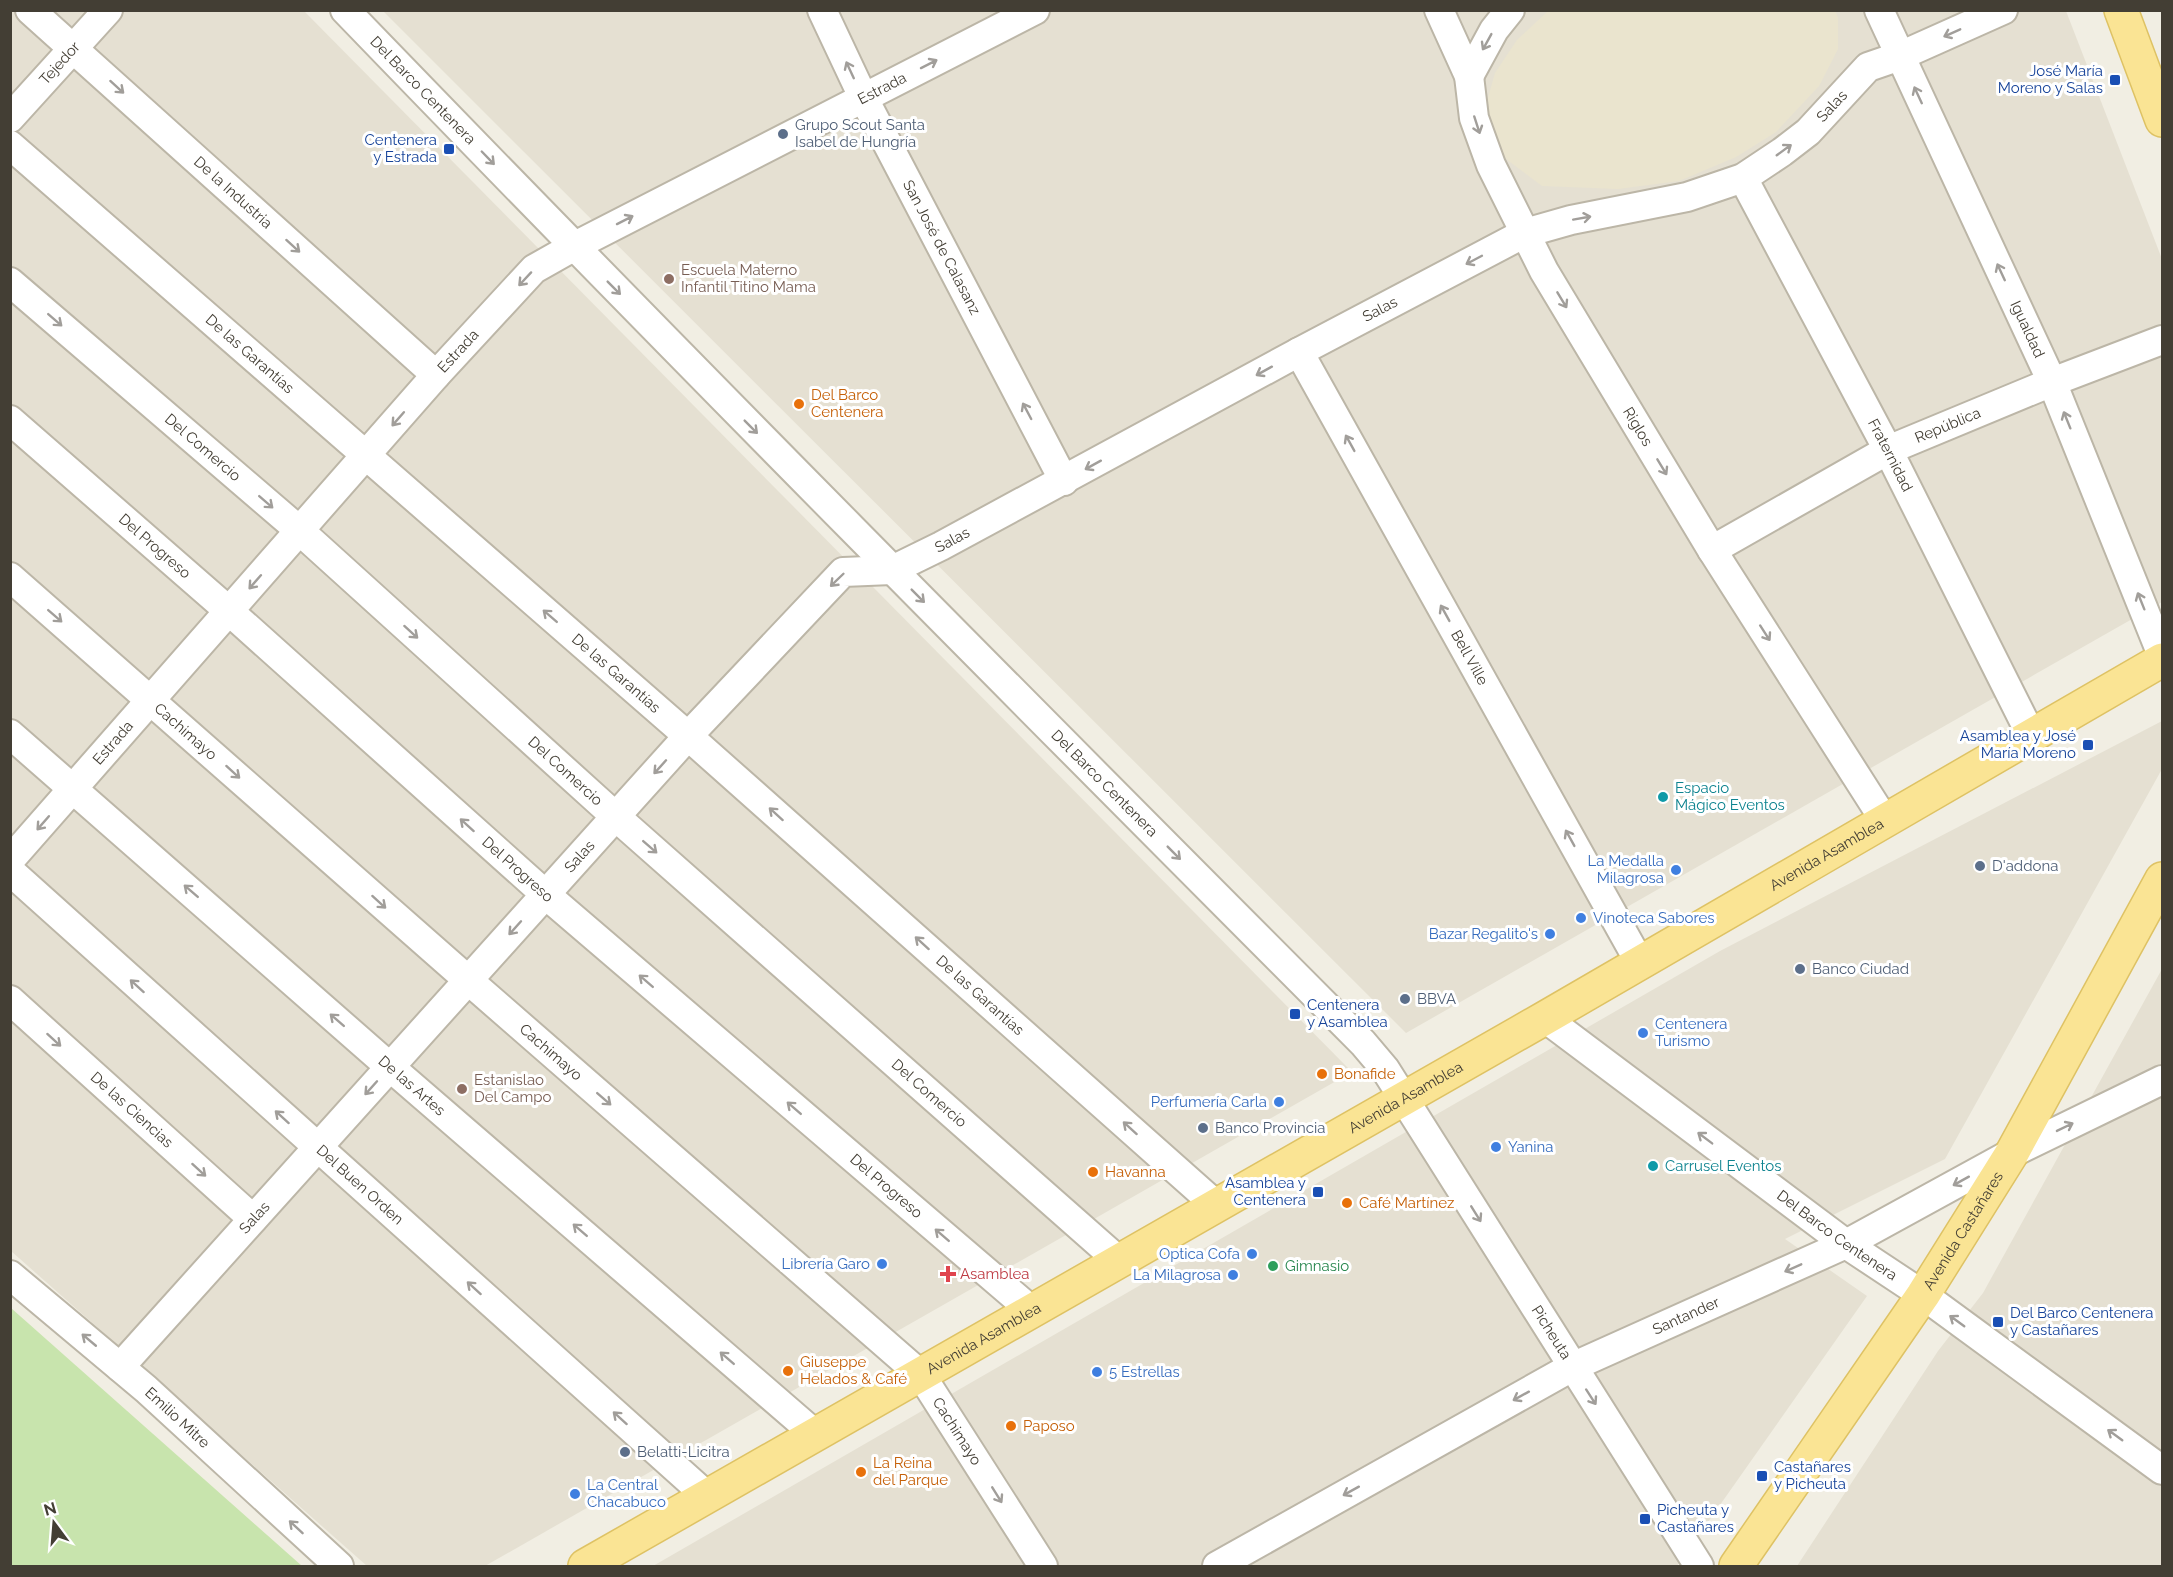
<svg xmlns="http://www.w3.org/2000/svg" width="2173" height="1577" font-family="Raleway,sans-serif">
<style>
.residential{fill:#e5e0d2}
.education{fill:#eae4ce}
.green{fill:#c8e4ad}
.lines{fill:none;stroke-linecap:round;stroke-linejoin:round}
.minor-casing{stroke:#bcb6a7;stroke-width:32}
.major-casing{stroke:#dec264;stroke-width:36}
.minor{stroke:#fff;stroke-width:28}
.major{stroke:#fae494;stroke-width:33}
.oneway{stroke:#a19e9a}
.transit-dot{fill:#1a4fb4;stroke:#fff;stroke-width:2}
.service-dot{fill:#5c6f8a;stroke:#fff;stroke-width:2}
.education-dot{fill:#8d6e63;stroke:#fff;stroke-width:2}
.food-dot{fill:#e8710a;stroke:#fff;stroke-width:2}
.culture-dot{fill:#0f9aa8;stroke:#fff;stroke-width:2}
.shop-dot{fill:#3f7fe0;stroke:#fff;stroke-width:2}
.leisure-dot{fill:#2e9e5b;stroke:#fff;stroke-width:2}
.health-dot{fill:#e0444e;stroke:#fff;stroke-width:2}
.labels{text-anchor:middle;stroke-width:6;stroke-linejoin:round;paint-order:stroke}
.street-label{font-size:15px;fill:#433e34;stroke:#fff}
.transit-label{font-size:15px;fill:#164399;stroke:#fff;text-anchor:end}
.service-label{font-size:15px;fill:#4e5e75;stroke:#fff;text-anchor:start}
.education-label{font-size:15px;fill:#785e54;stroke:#fff;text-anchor:start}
.food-label{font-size:15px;fill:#c56008;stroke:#fff;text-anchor:start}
.culture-label{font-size:15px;fill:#0d838f;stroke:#fff;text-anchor:start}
.shop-label{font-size:15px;fill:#366cbe;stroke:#fff;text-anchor:end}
.leisure-label{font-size:15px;fill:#27864d;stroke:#fff;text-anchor:start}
.health-label{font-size:15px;fill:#be3a42;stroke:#fff;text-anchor:start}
</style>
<rect width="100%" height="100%" fill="#f1eee3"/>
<g class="residential">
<path d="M11,11H304L1352,1072L485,1566H367L11,1251Z"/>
<path d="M383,11H2066L2162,259V602L1406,1033Z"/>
<path d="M2162,721V769L1945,1159L1785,1239L1867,1296L1677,1566H653L1720,951Z"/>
<path d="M2162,969V1566H1797L1938,1351L1983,1293Z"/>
</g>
<path class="education" d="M1835,10L1838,18V49L1819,86L1776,132L1736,157L1679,181L1618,189L1542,186L1506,159L1489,127L1488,98L1495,73L1517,40L1548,11Z"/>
<path class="green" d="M11,1308L302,1566H11Z"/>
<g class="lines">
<defs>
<g id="minor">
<path id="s1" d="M30,10L436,375"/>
<path id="s2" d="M345,10C681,358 1022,701 1363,1043L1385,1069L1699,1566"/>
<path id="s3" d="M822,10L863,97L1064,481"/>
<path id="s4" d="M1439,10L1469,76L1474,118L1491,165L1544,271L1712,550L1885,821"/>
<path id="s5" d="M1879,10L2052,382L2162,655"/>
<path d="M1469,76L1494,30L1510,10"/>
<path id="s6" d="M10,118L108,10"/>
<path id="s7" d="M10,145L688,736L1217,1206"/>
<path id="s8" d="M1743,178L1888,450L2031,735"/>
<path id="s9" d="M10,282L300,531L615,816L1119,1261"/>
<path id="s10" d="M1299,352L1640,963"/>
<path id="s11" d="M10,420L229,611L545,894L1032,1311"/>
<path id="s12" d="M1712,550L1888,450L2052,382L2162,340"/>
<path id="s13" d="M10,577L468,980L921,1375L1043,1566"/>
<path id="s14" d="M10,734L390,1067L816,1435"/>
<path id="s15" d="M10,860L436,375L534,269L573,247L1035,10"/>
<path id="s16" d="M10,871L708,1497"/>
<path id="s17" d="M10,1000L253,1219"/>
<path id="s18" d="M1545,1018L1846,1244L1923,1295L2162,1470"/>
<path id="s19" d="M10,1275L146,1389L339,1566"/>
<path id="s20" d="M120,1367L688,736L843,572L892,570L941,546L1299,352L1525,233L1571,220L1687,197L1743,178L1782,152L1808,132L1868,67L1900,56L2003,10"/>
<path id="s21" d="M1217,1566L1572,1367L1846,1244L2012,1153L2162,1080"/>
</g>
<g id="major">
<path d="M2121,10L2162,120"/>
<path id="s22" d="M585,1566L1545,1018L2162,660"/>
<path id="s23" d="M1736,1566L1923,1295L2012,1153L2162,879"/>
</g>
</defs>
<use href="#minor" class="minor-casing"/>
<use href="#major" class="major-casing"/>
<use href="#minor" class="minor"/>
<use href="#major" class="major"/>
</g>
<defs><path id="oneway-shaft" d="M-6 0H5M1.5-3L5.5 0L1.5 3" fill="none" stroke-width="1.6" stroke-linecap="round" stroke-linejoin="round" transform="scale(1.5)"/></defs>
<g class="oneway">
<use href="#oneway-shaft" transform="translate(1952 33) rotate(156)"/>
<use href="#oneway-shaft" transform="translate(1487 42) rotate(119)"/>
<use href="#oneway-shaft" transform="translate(929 64) rotate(-27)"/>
<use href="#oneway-shaft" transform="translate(850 70) rotate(-115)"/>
<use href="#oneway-shaft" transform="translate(117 87) rotate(42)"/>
<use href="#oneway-shaft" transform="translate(1918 95) rotate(-115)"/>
<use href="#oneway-shaft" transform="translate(1477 125) rotate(72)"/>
<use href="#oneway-shaft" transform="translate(1784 150) rotate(-36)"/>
<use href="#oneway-shaft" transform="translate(488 158) rotate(46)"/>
<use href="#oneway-shaft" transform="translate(1582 218) rotate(-10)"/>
<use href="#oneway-shaft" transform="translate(625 220) rotate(-27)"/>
<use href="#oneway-shaft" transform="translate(293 246) rotate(42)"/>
<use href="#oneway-shaft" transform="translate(1474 260) rotate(152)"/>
<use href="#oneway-shaft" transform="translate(2001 272) rotate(-115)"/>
<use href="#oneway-shaft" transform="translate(525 279) rotate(133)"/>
<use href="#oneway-shaft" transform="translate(614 288) rotate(45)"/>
<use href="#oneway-shaft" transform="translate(1562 300) rotate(59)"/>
<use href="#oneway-shaft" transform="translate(55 320) rotate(41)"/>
<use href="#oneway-shaft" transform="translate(1264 371) rotate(151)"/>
<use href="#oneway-shaft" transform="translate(1027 411) rotate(-118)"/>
<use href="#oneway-shaft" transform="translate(398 419) rotate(131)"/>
<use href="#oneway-shaft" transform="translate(2067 420) rotate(-112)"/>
<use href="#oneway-shaft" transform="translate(751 427) rotate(45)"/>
<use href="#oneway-shaft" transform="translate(1350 443) rotate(-119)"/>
<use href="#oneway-shaft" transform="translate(1093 465) rotate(151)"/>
<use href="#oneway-shaft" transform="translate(1662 467) rotate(59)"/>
<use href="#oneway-shaft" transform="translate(266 502) rotate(41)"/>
<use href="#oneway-shaft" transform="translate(837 580) rotate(136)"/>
<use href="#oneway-shaft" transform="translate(255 582) rotate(131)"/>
<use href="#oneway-shaft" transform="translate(918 596) rotate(45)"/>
<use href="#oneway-shaft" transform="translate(2141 601) rotate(-112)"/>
<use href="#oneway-shaft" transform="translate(1445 613) rotate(-119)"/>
<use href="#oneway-shaft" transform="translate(55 616) rotate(41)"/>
<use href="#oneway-shaft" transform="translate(550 616) rotate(-139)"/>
<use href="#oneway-shaft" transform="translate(411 632) rotate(42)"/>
<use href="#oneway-shaft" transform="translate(1765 633) rotate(57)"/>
<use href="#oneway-shaft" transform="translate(660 767) rotate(132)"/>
<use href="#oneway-shaft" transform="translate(233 772) rotate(42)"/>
<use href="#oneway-shaft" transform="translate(776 814) rotate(-138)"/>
<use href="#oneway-shaft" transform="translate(43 823) rotate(131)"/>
<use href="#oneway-shaft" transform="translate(467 825) rotate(-138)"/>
<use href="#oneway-shaft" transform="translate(1570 838) rotate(-119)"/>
<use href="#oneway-shaft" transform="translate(650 847) rotate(41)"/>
<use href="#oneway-shaft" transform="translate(1174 853) rotate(45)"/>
<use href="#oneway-shaft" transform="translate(191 891) rotate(-139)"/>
<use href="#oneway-shaft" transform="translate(379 902) rotate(42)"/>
<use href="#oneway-shaft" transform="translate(515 928) rotate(132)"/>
<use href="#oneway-shaft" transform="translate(922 943) rotate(-138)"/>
<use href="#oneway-shaft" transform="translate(646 981) rotate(-139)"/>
<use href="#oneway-shaft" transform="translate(137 986) rotate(-138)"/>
<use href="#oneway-shaft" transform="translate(337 1020) rotate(-139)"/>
<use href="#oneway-shaft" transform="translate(54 1040) rotate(42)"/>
<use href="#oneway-shaft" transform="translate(371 1088) rotate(132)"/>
<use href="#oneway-shaft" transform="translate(604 1099) rotate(41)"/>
<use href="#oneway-shaft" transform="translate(794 1108) rotate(-139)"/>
<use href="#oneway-shaft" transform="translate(282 1117) rotate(-138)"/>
<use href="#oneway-shaft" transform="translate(2065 1127) rotate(-26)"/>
<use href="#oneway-shaft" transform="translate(1130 1128) rotate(-138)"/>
<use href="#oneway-shaft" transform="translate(1705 1138) rotate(-143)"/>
<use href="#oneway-shaft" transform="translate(199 1170) rotate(42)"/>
<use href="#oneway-shaft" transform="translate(1961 1181) rotate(151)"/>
<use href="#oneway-shaft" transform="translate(1476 1214) rotate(58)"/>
<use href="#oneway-shaft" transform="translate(580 1230) rotate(-139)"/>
<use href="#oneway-shaft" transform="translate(942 1235) rotate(-139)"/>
<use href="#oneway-shaft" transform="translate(1793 1268) rotate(156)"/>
<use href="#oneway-shaft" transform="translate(474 1288) rotate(-138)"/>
<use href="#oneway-shaft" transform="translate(1957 1321) rotate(-144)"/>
<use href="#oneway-shaft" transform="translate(89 1340) rotate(-140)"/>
<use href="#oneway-shaft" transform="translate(727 1358) rotate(-139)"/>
<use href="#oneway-shaft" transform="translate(1521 1396) rotate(151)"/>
<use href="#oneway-shaft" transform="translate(1591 1397) rotate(57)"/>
<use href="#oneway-shaft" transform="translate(620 1418) rotate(-138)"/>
<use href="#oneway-shaft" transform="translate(2115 1435) rotate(-144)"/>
<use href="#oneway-shaft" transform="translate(1351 1491) rotate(151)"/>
<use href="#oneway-shaft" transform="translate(997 1495) rotate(58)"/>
<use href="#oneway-shaft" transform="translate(296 1527) rotate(-137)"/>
</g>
<g class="transit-dot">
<rect x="2109" y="74" width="12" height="12" rx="3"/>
<rect x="443" y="143" width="12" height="12" rx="3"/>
<rect x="2082" y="739" width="12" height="12" rx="3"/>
<rect x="1289" y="1008" width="12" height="12" rx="3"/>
<rect x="1312" y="1186" width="12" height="12" rx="3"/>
<rect x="1992" y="1316" width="12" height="12" rx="3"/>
<rect x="1756" y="1470" width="12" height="12" rx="3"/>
<rect x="1639" y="1513" width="12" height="12" rx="3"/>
</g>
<g class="service-dot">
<circle cx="783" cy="134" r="6"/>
<circle cx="1980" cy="866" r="6"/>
<circle cx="1800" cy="969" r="6"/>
<circle cx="1405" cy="999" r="6"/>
<circle cx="1203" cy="1128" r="6"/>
<circle cx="625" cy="1452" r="6"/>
</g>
<g class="education-dot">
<circle cx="669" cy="279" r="6"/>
<circle cx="462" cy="1089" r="6"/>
</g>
<g class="food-dot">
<circle cx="799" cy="404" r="6"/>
<circle cx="1322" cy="1074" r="6"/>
<circle cx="1093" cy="1172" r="6"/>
<circle cx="1347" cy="1203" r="6"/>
<circle cx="788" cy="1371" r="6"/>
<circle cx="1011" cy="1426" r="6"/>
<circle cx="861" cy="1472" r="6"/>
</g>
<g class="culture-dot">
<circle cx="1663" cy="797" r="6"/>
<circle cx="1653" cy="1166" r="6"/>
</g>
<g class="shop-dot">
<circle cx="1676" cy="870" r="6"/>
<circle cx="1581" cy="918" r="6"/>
<circle cx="1550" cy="934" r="6"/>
<circle cx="1643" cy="1033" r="6"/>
<circle cx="1279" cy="1102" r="6"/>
<circle cx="1496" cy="1147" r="6"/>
<circle cx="1252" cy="1254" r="6"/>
<circle cx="882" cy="1264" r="6"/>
<circle cx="1233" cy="1275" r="6"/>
<circle cx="1097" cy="1372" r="6"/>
<circle cx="575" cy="1494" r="6"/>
</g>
<circle class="leisure-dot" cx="1273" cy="1266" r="6"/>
<path class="health-dot" d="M945 1265h6v6h6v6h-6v6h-6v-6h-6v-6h6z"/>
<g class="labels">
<g class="street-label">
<text dy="5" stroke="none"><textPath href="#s6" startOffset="74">Tejedor</textPath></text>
<text dy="5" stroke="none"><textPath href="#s15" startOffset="1182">Estrada</textPath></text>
<text dy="5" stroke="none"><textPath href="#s2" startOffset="112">Del Barco Centenera</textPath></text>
<text dy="5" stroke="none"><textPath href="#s20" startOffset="2181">Salas</textPath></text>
<text dy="5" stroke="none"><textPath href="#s1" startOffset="273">De la Industria</textPath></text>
<text dy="5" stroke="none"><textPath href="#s3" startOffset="266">San José de Calasanz</textPath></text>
<text dy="5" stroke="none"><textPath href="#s20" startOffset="1677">Salas</textPath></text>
<text dy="5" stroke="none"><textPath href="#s5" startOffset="352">Igualdad</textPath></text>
<text dy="5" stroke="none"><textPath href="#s15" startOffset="678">Estrada</textPath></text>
<text dy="5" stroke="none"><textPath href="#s7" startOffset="318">De las Garantías</textPath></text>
<text dy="5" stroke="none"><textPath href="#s12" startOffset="267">República</textPath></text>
<text dy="5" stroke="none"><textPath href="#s4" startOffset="465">Riglos</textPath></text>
<text dy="5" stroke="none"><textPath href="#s9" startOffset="254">Del Comercio</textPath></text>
<text dy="5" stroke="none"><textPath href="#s8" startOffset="314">Fraternidad</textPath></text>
<text dy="5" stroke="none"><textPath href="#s20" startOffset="1191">Salas</textPath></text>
<text dy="5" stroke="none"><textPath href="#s11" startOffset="192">Del Progreso</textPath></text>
<text dy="5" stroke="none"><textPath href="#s10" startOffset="350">Bell Ville</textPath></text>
<text dy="5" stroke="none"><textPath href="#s7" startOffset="804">De las Garantías</textPath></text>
<text dy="5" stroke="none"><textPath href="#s13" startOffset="234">Cachimayo</textPath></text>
<text dy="5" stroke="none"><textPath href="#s15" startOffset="156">Estrada</textPath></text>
<text dy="5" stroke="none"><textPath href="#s9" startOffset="740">Del Comercio</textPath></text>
<text dy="5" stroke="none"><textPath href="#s2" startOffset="1084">Del Barco Centenera</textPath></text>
<text dy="5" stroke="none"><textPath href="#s22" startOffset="1431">Avenida Asamblea</textPath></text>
<text dy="5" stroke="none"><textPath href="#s20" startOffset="687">Salas</textPath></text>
<text dy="5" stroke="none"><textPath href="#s11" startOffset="678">Del Progreso</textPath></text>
<text dy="5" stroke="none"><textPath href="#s7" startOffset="1290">De las Garantías</textPath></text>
<text dy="5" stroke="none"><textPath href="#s13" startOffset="720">Cachimayo</textPath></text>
<text dy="5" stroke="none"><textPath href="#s14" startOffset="534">De las Artes</textPath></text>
<text dy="5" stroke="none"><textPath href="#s9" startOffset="1226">Del Comercio</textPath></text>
<text dy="5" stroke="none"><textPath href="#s22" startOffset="945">Avenida Asamblea</textPath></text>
<text dy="5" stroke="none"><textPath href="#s17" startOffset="164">De las Ciencias</textPath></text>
<text dy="5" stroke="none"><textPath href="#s16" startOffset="470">Del Buen Orden</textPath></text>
<text dy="5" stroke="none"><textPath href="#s11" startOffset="1164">Del Progreso</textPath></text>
<text dy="5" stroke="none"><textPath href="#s20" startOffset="201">Salas</textPath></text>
<text dy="5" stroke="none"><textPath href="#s23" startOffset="405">Avenida Castañares</textPath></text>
<text dy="5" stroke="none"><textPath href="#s18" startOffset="364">Del Barco Centenera</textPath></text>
<text dy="5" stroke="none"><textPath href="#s21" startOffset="532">Santander</textPath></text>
<text dy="5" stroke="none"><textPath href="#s2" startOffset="1796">Picheuta</textPath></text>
<text dy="5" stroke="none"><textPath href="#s22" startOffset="459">Avenida Asamblea</textPath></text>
<text dy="5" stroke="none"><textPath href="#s19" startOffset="220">Emilio Mitre</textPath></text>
<text dy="5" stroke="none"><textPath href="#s13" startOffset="1278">Cachimayo</textPath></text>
</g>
<g class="transit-label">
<text x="2103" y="76">José María<tspan x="2103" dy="17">Moreno y Salas</tspan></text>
<text x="437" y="145">Centenera<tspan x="437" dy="17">y Estrada</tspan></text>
<text x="2076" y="741">Asamblea y José<tspan x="2076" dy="17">María Moreno</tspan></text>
<text x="1307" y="1010" text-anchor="start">Centenera<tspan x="1307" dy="17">y Asamblea</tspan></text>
<text x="1306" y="1188">Asamblea y<tspan x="1306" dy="17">Centenera</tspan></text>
<text x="2010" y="1318" text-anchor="start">Del Barco Centenera<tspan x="2010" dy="17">y Castañares</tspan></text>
<text x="1774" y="1472" text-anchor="start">Castañares<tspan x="1774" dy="17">y Picheuta</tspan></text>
<text x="1657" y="1515" text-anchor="start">Picheuta y<tspan x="1657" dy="17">Castañares</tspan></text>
</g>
<g class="service-label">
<text x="795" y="130">Grupo Scout Santa<tspan x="795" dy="17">Isabel de Hungría</tspan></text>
<text x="1992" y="871">D'addona</text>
<text x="1812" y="974">Banco Ciudad</text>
<text x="1417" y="1004">BBVA</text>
<text x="1215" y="1133">Banco Provincia</text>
<text x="637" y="1457">Belatti-Licitra</text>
</g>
<g class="education-label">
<text x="681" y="275">Escuela Materno<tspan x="681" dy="17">Infantil Titino Mama</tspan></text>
<text x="474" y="1085">Estanislao<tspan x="474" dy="17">Del Campo</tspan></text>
</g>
<g class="food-label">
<text x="811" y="400">Del Barco<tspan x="811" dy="17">Centenera</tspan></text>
<text x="1334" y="1079">Bonafide</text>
<text x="1105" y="1177">Havanna</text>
<text x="1359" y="1208">Café Martínez</text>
<text x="800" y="1367">Giuseppe<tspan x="800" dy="17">Helados &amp; Café</tspan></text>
<text x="1023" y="1431">Paposo</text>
<text x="873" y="1468">La Reina<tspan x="873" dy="17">del Parque</tspan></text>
</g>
<g class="culture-label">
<text x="1675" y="793">Espacio<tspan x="1675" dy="17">Mágico Eventos</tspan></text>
<text x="1665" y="1171">Carrusel Eventos</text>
</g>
<g class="shop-label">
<text x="1664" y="866">La Medalla<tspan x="1664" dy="17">Milagrosa</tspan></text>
<text x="1593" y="923" text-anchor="start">Vinoteca Sabores</text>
<text x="1538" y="939">Bazar Regalito's</text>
<text x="1655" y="1029" text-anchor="start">Centenera<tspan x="1655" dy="17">Turismo</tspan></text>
<text x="1267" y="1107">Perfumería Carla</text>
<text x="1508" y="1152" text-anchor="start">Yanina</text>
<text x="1240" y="1259">Optica Cofa</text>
<text x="870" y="1269">Librería Garo</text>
<text x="1221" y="1280">La Milagrosa</text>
<text x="1109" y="1377" text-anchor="start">5 Estrellas</text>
<text x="587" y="1490" text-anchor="start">La Central<tspan x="587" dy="17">Chacabuco</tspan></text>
</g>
<g class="leisure-label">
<text x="1285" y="1271">Gimnasio</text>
</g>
<g class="health-label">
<text x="960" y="1279">Asamblea</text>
</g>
</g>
<rect width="2173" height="1577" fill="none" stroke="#433e34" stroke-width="24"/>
<g transform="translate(54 1523) rotate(344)" stroke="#ffffff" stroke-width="4.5" paint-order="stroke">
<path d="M0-4.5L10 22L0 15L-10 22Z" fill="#433e34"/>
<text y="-9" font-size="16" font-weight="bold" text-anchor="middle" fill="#433e34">N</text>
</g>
</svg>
